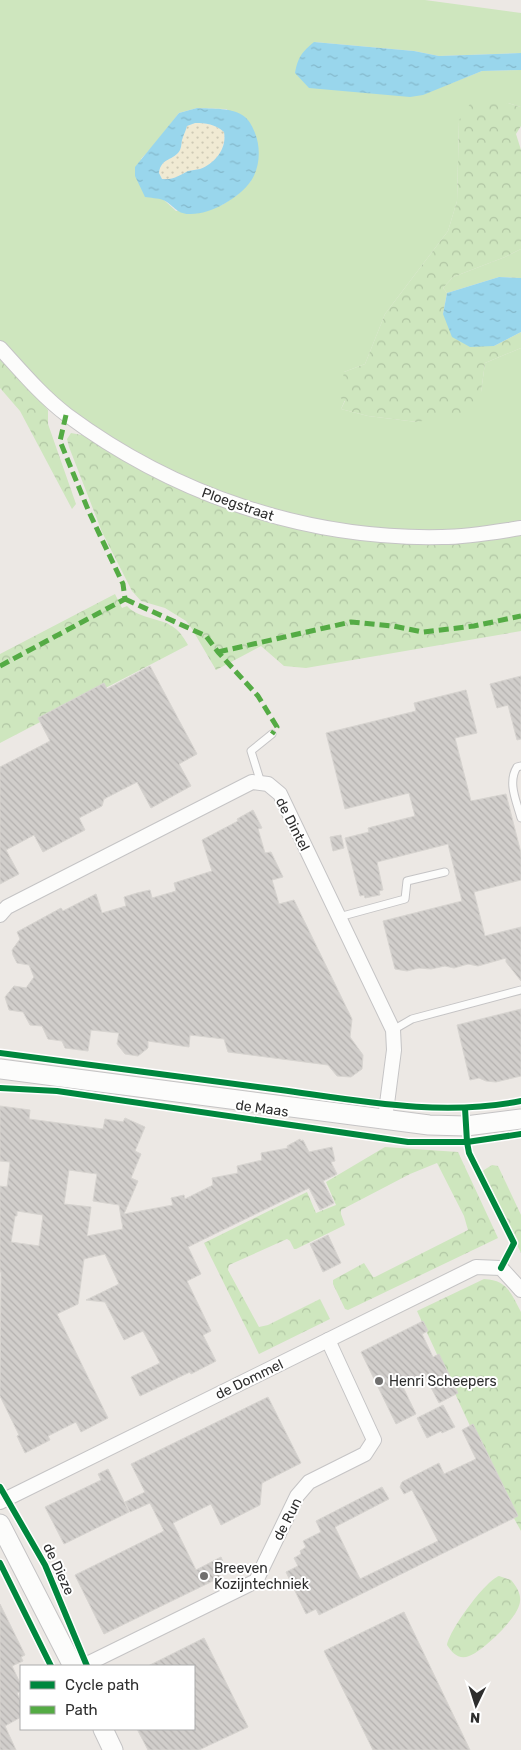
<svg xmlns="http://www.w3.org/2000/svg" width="521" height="1750" font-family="Rubik,sans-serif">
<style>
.grass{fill:#cee6be;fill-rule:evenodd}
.forest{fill:url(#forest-crowns)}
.sand{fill:url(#sand-dots)}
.water{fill:url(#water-ripples);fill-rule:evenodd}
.building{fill:url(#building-back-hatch);stroke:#d7d4d0;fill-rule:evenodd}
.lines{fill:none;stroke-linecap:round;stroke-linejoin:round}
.lane-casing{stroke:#c5c4c5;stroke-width:9}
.street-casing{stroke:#c5c4c5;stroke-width:16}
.secondary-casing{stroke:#c5c4c5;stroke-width:21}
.lane{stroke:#fcfcfb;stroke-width:7}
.street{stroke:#fcfcfb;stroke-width:14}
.secondary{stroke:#fcfcfb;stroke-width:19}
.quiet{stroke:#54ab44;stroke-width:5;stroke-dasharray:10 5;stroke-linecap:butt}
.cycleway-casing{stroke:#fff;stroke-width:9}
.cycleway{stroke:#00873e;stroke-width:6}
.poi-dot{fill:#706f6e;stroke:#fff;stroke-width:2}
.labels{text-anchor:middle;stroke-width:4;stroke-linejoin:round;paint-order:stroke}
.street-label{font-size:14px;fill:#2e2e2e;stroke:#fff}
.poi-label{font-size:14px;fill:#2e2e2e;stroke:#fff;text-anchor:start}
</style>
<defs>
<pattern id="forest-crowns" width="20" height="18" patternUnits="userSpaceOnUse" patternTransform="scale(1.25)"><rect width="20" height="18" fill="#cee6be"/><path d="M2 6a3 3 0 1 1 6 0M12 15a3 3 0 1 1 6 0" fill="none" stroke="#b1c6a4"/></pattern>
<pattern id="sand-dots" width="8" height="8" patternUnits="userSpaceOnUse" patternTransform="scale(1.25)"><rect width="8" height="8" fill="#f0ead3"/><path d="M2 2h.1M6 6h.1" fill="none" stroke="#cec9b5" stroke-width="1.8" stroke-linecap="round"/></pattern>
<pattern id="water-ripples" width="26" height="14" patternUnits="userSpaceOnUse" patternTransform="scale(1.25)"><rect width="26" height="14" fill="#99d6ec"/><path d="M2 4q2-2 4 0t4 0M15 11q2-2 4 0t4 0" fill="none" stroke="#84b8cb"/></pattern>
<pattern id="building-back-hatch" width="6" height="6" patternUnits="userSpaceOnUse" patternTransform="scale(1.25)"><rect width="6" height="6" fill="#d1cecb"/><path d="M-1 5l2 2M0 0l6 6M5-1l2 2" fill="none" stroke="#b4b1af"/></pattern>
</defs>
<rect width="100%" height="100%" fill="#ece8e4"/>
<g class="grass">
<path d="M0,0H425L521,13V53L439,56L414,51L314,42L439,88L482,71L521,70V107L508,103L459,120L457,201L448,231L385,314L365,364L344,372L345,400L341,409L368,416L417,422L481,392L485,363L521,348V523L483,529L395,531L340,525L273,511L170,471L93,426L53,395L0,340ZM197,108L227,109L251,181L237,195L222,205L176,211L164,200L141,159L155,144L179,113Z"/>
<path d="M521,249V278L499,277L447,293L443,288L453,277L505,257Z"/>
</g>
<g class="forest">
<path d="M508,103L521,107V126L516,134L521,150V249L505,257L453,277L443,288L447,293L443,314L494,346L521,332V348L485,363L481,392L475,411L417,422L368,416L341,409L345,401L339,397L344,372L365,364L385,314L448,231L457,201L459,120L470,104Z"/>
<path d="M0,355L48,410V424L76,504L72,509L20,411L0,388Z"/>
<path d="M71,433L87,436L165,483L215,503L270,523L338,537L394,543H443L521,535V631L306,668L284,666L261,646L216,670L192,629L186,621L165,608L141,601L132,591L102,532L69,447L67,439Z"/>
<path d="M115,594L122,608L127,606C140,620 162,617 176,629C181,633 185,640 188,645L0,743V654Z"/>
<path d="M385,1147L458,1152L498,1238L348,1310L345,1309L333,1284V1280L364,1263L373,1277H375L468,1230L464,1216L437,1163L410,1174L341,1210V1214L345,1225L296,1249H294L290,1241L287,1239L229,1265L228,1270L259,1327L268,1325L320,1299L330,1319L259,1354L204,1243L307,1192L316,1213L336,1205L326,1182Z"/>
<path d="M492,1165L498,1166L521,1215V1253L482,1172L484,1170Z"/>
<path d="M484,1279C507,1280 511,1293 521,1312V1531L511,1513L482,1452L417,1311Z"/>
<path d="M499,1576L511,1580C516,1586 521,1593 520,1601C520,1616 483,1651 469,1656C459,1660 452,1653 447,1645C450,1629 485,1581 499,1576Z"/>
</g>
<path class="sand" d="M195,123C206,123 215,124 224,132C226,149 216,163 200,169C196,170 192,170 188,171C178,176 174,180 162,179L159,173C161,157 174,161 180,150C182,146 181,141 183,137C184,133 186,130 187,126Z"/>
<g class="water">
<path d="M314,42L414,51L439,56L521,53V70L482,71L423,95L410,97L309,88L295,73C298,57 302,52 314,42Z"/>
<path d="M197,108C212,109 233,107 245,117C250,121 253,128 255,133C261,148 260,167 251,181C239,198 210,215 189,214C176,214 173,204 163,200C158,198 150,198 145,197L135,176V167L179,113ZM195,123C206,123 215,124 224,132C227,148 216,163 200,169C196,170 192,170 188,171C178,176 174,180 162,179L159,173C161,157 174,161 180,150C182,146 181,141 183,137C184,134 186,130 187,126Z"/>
<path d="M499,277L521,278V332L494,346L470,347L452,337L443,314L447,293Z"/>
</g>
<g class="building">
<path d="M150,666L197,754L179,764L191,786L151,808L137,782L104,799L102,806L79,818L85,830L43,852L34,835L6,850L19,874L0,884V767L50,741L38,718L104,683L107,689Z"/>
<path d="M521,676V739L517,740L508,705L497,708L490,684Z"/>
<path d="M466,690L477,733L455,738L471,801L506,794L521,853V880L474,892L485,936L521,927V981L506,962V958L478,966L468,964L454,968L445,966L431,969L419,968L407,971L395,969L383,921L462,901L448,844L377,862L383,890L379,891L380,895L365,898L364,895L360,896L345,838L369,832L368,828L415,816L409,793L345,809L326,733L416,711L414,703Z"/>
<path d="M253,810L262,828L258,829L265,853L271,852L283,877L272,880L279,904L294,900L352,1019L350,1037L363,1055L362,1069L351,1077L337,1076L328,1065L228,1052L224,1039L190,1035L189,1047L148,1041V1048L138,1056L125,1054L117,1044L119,1033L91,1030L88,1051L65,1048L62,1041L48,1039L42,1026L30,1025L23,1012L9,1010L5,997L14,986L26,988L34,977L29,965L17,963L13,955L12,950L20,939L17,932L61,908L63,911L96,894L102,913L126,906L124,897L137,893L150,890L152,898L176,891L174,883L212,871L202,840L238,821L237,819Z"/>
<path d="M341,835L344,848L333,851L330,837Z"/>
<path d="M521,1009V1076L496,1082L486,1081L479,1078L470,1080L457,1025Z"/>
<path d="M0,1106L30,1110L29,1119L103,1129L105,1119L123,1122L125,1118L145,1127L135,1151L141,1154L131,1178L138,1181L124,1214L173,1205L171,1198L184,1195L185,1199L213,1185L212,1178L238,1173L237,1166L262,1160L261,1153L288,1148L287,1146L300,1139L301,1141L303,1140L309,1152L332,1147L335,1161L331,1162L337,1174L323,1181L334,1203L320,1210L309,1188L188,1247L201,1274L187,1281L211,1331L203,1335L216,1361L191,1374L190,1372L140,1396L131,1377L160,1363L143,1331L124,1340L105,1302L86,1300L119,1284L105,1254L84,1259L78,1304L57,1314L108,1418L81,1432L76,1422L48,1436L50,1440L25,1453L17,1436L19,1435L0,1396L1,1272H0V1186L7,1187L10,1162L0,1161ZM69,1170L97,1174L93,1201L119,1205L123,1229L87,1236L91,1207L64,1204ZM17,1211L43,1215L39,1246L11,1242L15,1216H17Z"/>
<path d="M328,1235L341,1263L323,1272L310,1244Z"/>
<path d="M423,1321L428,1331L422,1334L433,1357L439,1354L458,1393L439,1403L424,1374L402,1385L416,1414L396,1424L361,1352Z"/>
<path d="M268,1397L301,1463L262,1483L260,1505L221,1525L211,1504L173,1523L196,1570L221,1557L226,1569L218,1572L221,1577L104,1634L75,1575L164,1531L150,1503L130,1512L125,1502L145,1492L131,1464Z"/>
<path d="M443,1405L455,1427L442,1433L441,1431L427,1438L417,1418Z"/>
<path d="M473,1424L518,1516L319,1615L316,1609L306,1614L286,1572L298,1566L294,1558L301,1554L300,1551L306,1547L303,1541L321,1532L316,1521L382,1487L389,1499L335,1527L360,1579L438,1541L412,1490L404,1494L400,1487L402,1482L439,1463L444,1474L476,1459L462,1430Z"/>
<path d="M108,1469L129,1512L64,1544L45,1507L101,1480L98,1474Z"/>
<path d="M0,1604L25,1655L21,1657L23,1661L12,1666L21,1685V1691L17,1693L21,1702V1717L5,1726L16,1750H0Z"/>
<path d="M404,1612L470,1750H373L324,1651Z"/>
<path d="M204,1638L248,1727L199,1750H148L137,1729H194V1666H148Z"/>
</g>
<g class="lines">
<defs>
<g id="lane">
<path d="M521,766L517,767C507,783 517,802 521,818"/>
<path d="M261,783L251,751L272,734"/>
<path d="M339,917L405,899L407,881L445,872"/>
<path d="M393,1030L412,1019L521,990"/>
</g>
<g id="street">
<path d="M0,348C21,371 42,396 67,415C175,495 307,540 442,537C469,537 495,532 521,528"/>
<path d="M0,915L7,907L252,782L268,784L280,794L393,1030L394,1050L385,1119"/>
<path d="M0,1502L476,1267L501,1268L521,1290"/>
<path d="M83,1666L256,1581L297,1496L309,1482L365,1454L374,1440L328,1340"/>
</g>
<g id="secondary">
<path d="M0,1069L429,1125L466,1126L521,1119"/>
<path d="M0,1524L73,1666"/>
<path d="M103,1729L113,1750"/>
</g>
</defs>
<use href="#lane" class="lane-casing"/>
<use href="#street" class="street-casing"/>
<use href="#secondary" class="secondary-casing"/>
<use href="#lane" class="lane"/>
<use href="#street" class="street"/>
<use href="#secondary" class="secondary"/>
<g class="quiet">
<path d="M66,415L60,441L89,512L123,584L125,599"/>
<path d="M125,599L206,636L218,652L258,696L277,727L272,734"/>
<path d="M218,652L351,622L393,626L423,632L474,626L521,616"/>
<path d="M0,666L125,599"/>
</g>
<defs>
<g id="cycleway">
<path d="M0,1053C94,1065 187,1078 281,1090C360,1101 442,1117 521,1101"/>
<path d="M0,1088L57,1091L408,1142H467L521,1134"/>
<path d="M465,1108L467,1142L469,1153L514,1243L501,1268"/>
<path d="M0,1487L45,1565L87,1666"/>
<path d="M0,1563L51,1666"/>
</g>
</defs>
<use href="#cycleway" class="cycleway-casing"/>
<use href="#cycleway" class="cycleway"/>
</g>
<g class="poi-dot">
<circle cx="379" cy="1381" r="5"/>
<circle cx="204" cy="1576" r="5"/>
</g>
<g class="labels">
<g class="street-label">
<text transform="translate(238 504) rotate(19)" y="5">Ploegstraat</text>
<text transform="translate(293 824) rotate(63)" y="5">de Dintel</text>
<text transform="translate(262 1108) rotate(8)" y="5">de Maas</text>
<text transform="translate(249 1379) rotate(-26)" y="5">de Dommel</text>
<text transform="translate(287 1519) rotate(-63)" y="5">de Run</text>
<text transform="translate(59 1569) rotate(65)" y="5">de Dieze</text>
</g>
<g class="poi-label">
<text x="389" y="1386">Henri Scheepers</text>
<text x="214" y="1573">Breeven<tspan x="214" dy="16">Kozijntechniek</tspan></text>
</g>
</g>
<rect x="20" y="1665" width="175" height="65" fill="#ffffff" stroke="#ababab"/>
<rect x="30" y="1681" width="25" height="8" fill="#00873e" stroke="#ababab"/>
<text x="65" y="1690" font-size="15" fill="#2e2e2e">Cycle path</text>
<rect x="30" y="1706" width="25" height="8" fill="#54ab44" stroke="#ababab"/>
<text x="65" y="1715" font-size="15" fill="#2e2e2e">Path</text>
<g transform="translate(476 1705) rotate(184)" stroke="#ffffff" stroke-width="4" paint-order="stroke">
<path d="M0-4L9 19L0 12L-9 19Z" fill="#2e2e2e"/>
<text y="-8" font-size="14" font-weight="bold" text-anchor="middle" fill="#2e2e2e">N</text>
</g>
</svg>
